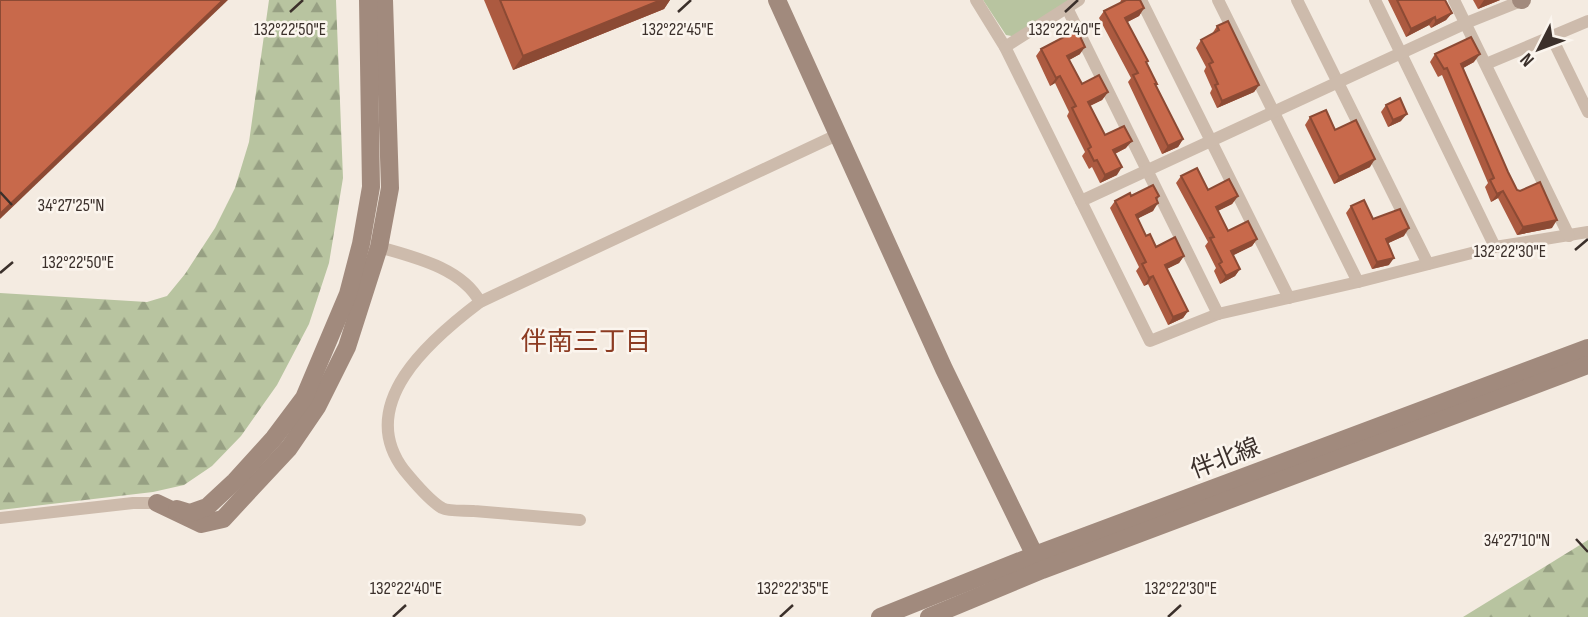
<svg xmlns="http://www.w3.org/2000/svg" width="1588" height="617" font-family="'Sofia Sans Condensed','Noto Sans JP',sans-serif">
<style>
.forest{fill:url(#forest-firs)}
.park{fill:#b8c4a0}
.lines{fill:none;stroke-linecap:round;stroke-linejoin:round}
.street{stroke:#cdbbac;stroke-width:12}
.secondary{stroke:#a18a7d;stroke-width:18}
.wall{fill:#ac5a40}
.shaded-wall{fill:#8c4a34}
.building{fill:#c8694b;stroke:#8c4a34;stroke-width:2}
.ticks{fill:none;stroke:#3b302b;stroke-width:2.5}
.labels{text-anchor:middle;stroke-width:5;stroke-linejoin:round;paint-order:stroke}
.street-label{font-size:24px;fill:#3b302b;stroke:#fbf5ee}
.neighbourhood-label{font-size:26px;fill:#8c3b22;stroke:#fbf5ee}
.ticks-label{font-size:18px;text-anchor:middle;fill:#3b302b;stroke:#fbf5ee;stroke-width:5;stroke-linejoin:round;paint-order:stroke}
</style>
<defs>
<pattern id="forest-firs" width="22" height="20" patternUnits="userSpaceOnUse" patternTransform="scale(1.75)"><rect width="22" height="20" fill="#b8c4a0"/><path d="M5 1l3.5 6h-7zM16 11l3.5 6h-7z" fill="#97a083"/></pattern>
</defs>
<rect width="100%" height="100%" fill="#f4ebe1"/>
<g class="forest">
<path d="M269,0H336L343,178L329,263L309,324L277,385L241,436L212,466L184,485L153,492L0,510V293L147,302L167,296L185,274L215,228L235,188L249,142Z"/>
<path d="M1588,540V617H1463Z"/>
</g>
<path class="park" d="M983,0H1071L1017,37L1006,35Z"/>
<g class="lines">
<g class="street">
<path d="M976,0L1005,47L1150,341L1218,314L1358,282L1495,247L1588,232"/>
<path d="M1141,0L1289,298"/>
<path d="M1218,0L1358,282"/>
<path d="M1297,0L1428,264"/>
<path d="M1375,0L1495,247"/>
<path d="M1454,0L1569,236"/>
<path d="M1067,8L1218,314"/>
<path d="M1552,38L1588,112"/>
<path d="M1005,47L1079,0"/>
<path d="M1486,64L1588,21"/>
<path d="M1081,201L1466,23L1521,1"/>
<path d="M379,247C414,257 462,268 480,302"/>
<path d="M0,518L133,503H157"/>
<path d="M580,520C545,517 509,514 474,511C465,510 450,512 442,508C430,501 413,481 404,470C354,404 431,339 480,302L839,134"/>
</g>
<g class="secondary">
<path d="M777,0L944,369L1039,564"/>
<path d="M1521,0H1522"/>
<path d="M157,503L201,524L223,519L289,448L317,407L347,347L379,247L390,188L384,0"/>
<path d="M177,509L190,513L207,507L235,481L274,438L304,398L348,294L361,244L371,187L368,0"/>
<path d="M880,617L1035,555L1588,348"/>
<path d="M929,617L1042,570L1588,365"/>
</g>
</g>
<g class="wall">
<path d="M484,0H670L664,9L513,70Z"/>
<path d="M1121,0H1140L1144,8L1139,16L1127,22L1157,84L1155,85L1183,139L1178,147L1162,154L1128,82L1131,78L1099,18L1104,11L1120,3Z"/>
<path d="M1388,0H1445L1452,13L1446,20L1431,28L1429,25L1406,37Z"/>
<path d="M1473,0H1500L1478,9Z"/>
<path d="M1217,26L1259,85L1254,92L1217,108L1210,93L1212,89L1204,71L1206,67L1196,48L1201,40L1212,34Z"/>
<path d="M1041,49L1080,54L1069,60L1082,84L1108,92L1102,100L1090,106L1105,135L1126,148L1115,154L1117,175L1100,183L1092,167L1089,169L1082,156L1085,152L1067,116L1069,112L1055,83L1050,86L1036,56Z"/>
<path d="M1435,54L1474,62L1463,68L1508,172L1517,190L1552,228L1517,235L1498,198L1491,202L1485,187L1488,183L1442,75L1438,77L1430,62Z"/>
<path d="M1386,105L1401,121L1388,127L1381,112Z"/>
<path d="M1310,117L1335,130L1370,167L1334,184L1305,125Z"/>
<path d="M1181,176L1208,190L1238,196L1232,204L1218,211L1228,231L1257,239L1252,246L1233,255L1240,269L1235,276L1220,284L1214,271L1216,268L1205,246L1208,242L1176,183Z"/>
<path d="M1131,196H1159L1157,200L1153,211L1138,218L1146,236L1156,247L1184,256L1179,263L1167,269L1188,311L1183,318L1168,325L1148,284L1144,286L1136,271L1139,267L1110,208L1115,201Z"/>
<path d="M1351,206L1373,219L1404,236L1388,243L1389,265L1372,269L1346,213Z"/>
</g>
<g class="shaded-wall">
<path d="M223,0H228L0,219V214Z"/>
<path d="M661,0H670L664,9L513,70L523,56Z"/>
<path d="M1484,0H1500L1478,9Z"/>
<path d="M1144,8L1139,16L1120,26L1125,18Z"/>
<path d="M1452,13L1446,20L1431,28L1436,21Z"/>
<path d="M1435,17L1429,25L1406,37L1411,29Z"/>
<path d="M1085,47L1080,54L1062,64L1067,56Z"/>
<path d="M1480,54L1474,62L1456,72L1461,64Z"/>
<path d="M1060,76L1055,83L1050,86L1056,78Z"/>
<path d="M1259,85L1254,92L1217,108L1222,101Z"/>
<path d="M1108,92L1102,100L1083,109L1088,102Z"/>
<path d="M1407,114L1401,121L1388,127L1393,120Z"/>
<path d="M1183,139L1178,147L1162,154L1168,146Z"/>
<path d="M1132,141L1126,148L1108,157L1113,150Z"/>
<path d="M1375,159L1370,167L1334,184L1339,177Z"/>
<path d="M1122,167L1117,175L1100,183L1105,175Z"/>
<path d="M1503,191L1498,198L1491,202L1497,194Z"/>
<path d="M1238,196L1232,204L1211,214L1216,207Z"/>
<path d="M1158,203L1153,211L1131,222L1136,215Z"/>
<path d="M1557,220L1552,228L1517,235L1523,227Z"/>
<path d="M1409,228L1404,236L1380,247L1386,239Z"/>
<path d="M1257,239L1252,246L1226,259L1231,251Z"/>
<path d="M1184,256L1179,263L1160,272L1165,265Z"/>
<path d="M1394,258L1389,265L1372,269L1377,262Z"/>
<path d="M1240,269L1235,276L1220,284L1226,276Z"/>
<path d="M1153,276L1148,284L1144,286L1149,278Z"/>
<path d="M1188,311L1183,318L1168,325L1173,317Z"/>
</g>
<g class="building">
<path d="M0,0H223L0,214Z"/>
<path d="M500,0H661L523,56Z"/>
<path d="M1126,0H1140L1144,8L1125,18L1148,61L1146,62L1157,84H1155L1183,139L1168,146L1133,75L1138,73L1104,11Z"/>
<path d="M1397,0H1445L1452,13L1436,21L1435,17L1411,29Z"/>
<path d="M1228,21L1259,85L1222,101L1215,85L1218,84L1209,64L1213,62L1201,40L1219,30L1217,26Z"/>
<path d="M1077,30L1085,47L1067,56L1082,84L1099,75L1108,92L1088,102L1105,135L1124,126L1132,141L1113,150L1122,167L1105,175L1097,160L1094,161L1088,149L1091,147L1072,108L1076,106L1060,76L1056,78L1041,49Z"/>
<path d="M1471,37L1480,54L1461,64L1508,172L1517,190L1520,191L1540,182L1557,220L1523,227L1503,191L1497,194L1490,180L1494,178L1447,68L1444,69L1435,54Z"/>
<path d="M1400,98L1407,114L1393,120L1386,105Z"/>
<path d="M1326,110L1335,130L1356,120L1375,159L1339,177L1310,117Z"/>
<path d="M1197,168L1208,190L1229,179L1238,196L1216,207L1228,231L1248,221L1257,239L1231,251L1240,269L1226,276L1219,264L1222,262L1210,238L1214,237L1181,176Z"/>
<path d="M1153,185L1159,196L1156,198L1158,203L1136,215L1146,236L1150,234L1156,247L1175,237L1184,256L1165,265L1188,311L1173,317L1153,276L1149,278L1142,264L1146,262L1115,201L1130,193L1131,196Z"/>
<path d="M1364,200L1373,219L1400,209L1409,228L1386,239L1394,258L1377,262L1351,206Z"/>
</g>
<path class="ticks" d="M290,12L303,0M678,12L691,0M1065,12L1078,0M0,192L12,205M1575,250L1588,239M0,273L13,262M1576,539L1588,552M393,617L406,605M780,617L793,605M1168,617L1181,605"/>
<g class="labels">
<g class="street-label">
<text transform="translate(1225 458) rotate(-21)" y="8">伴北線</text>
</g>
<g class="neighbourhood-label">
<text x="586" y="350">伴南三丁目</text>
</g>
</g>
<g class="ticks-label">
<text x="290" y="35">132°22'50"E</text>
<text x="678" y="35">132°22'45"E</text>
<text x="1065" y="35">132°22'40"E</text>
<text x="71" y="211">34°27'25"N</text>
<text x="1510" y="257">132°22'30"E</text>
<text x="78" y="268">132°22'50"E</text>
<text x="1517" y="546">34°27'10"N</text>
<text x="406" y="594">132°22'40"E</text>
<text x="793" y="594">132°22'35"E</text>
<text x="1181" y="594">132°22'30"E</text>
</g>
<g transform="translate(1539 49) rotate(228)" stroke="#fbf5ee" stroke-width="5" paint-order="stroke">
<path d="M0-5L12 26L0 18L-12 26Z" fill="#3b302b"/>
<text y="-10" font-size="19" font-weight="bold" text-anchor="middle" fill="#3b302b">N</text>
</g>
</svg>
